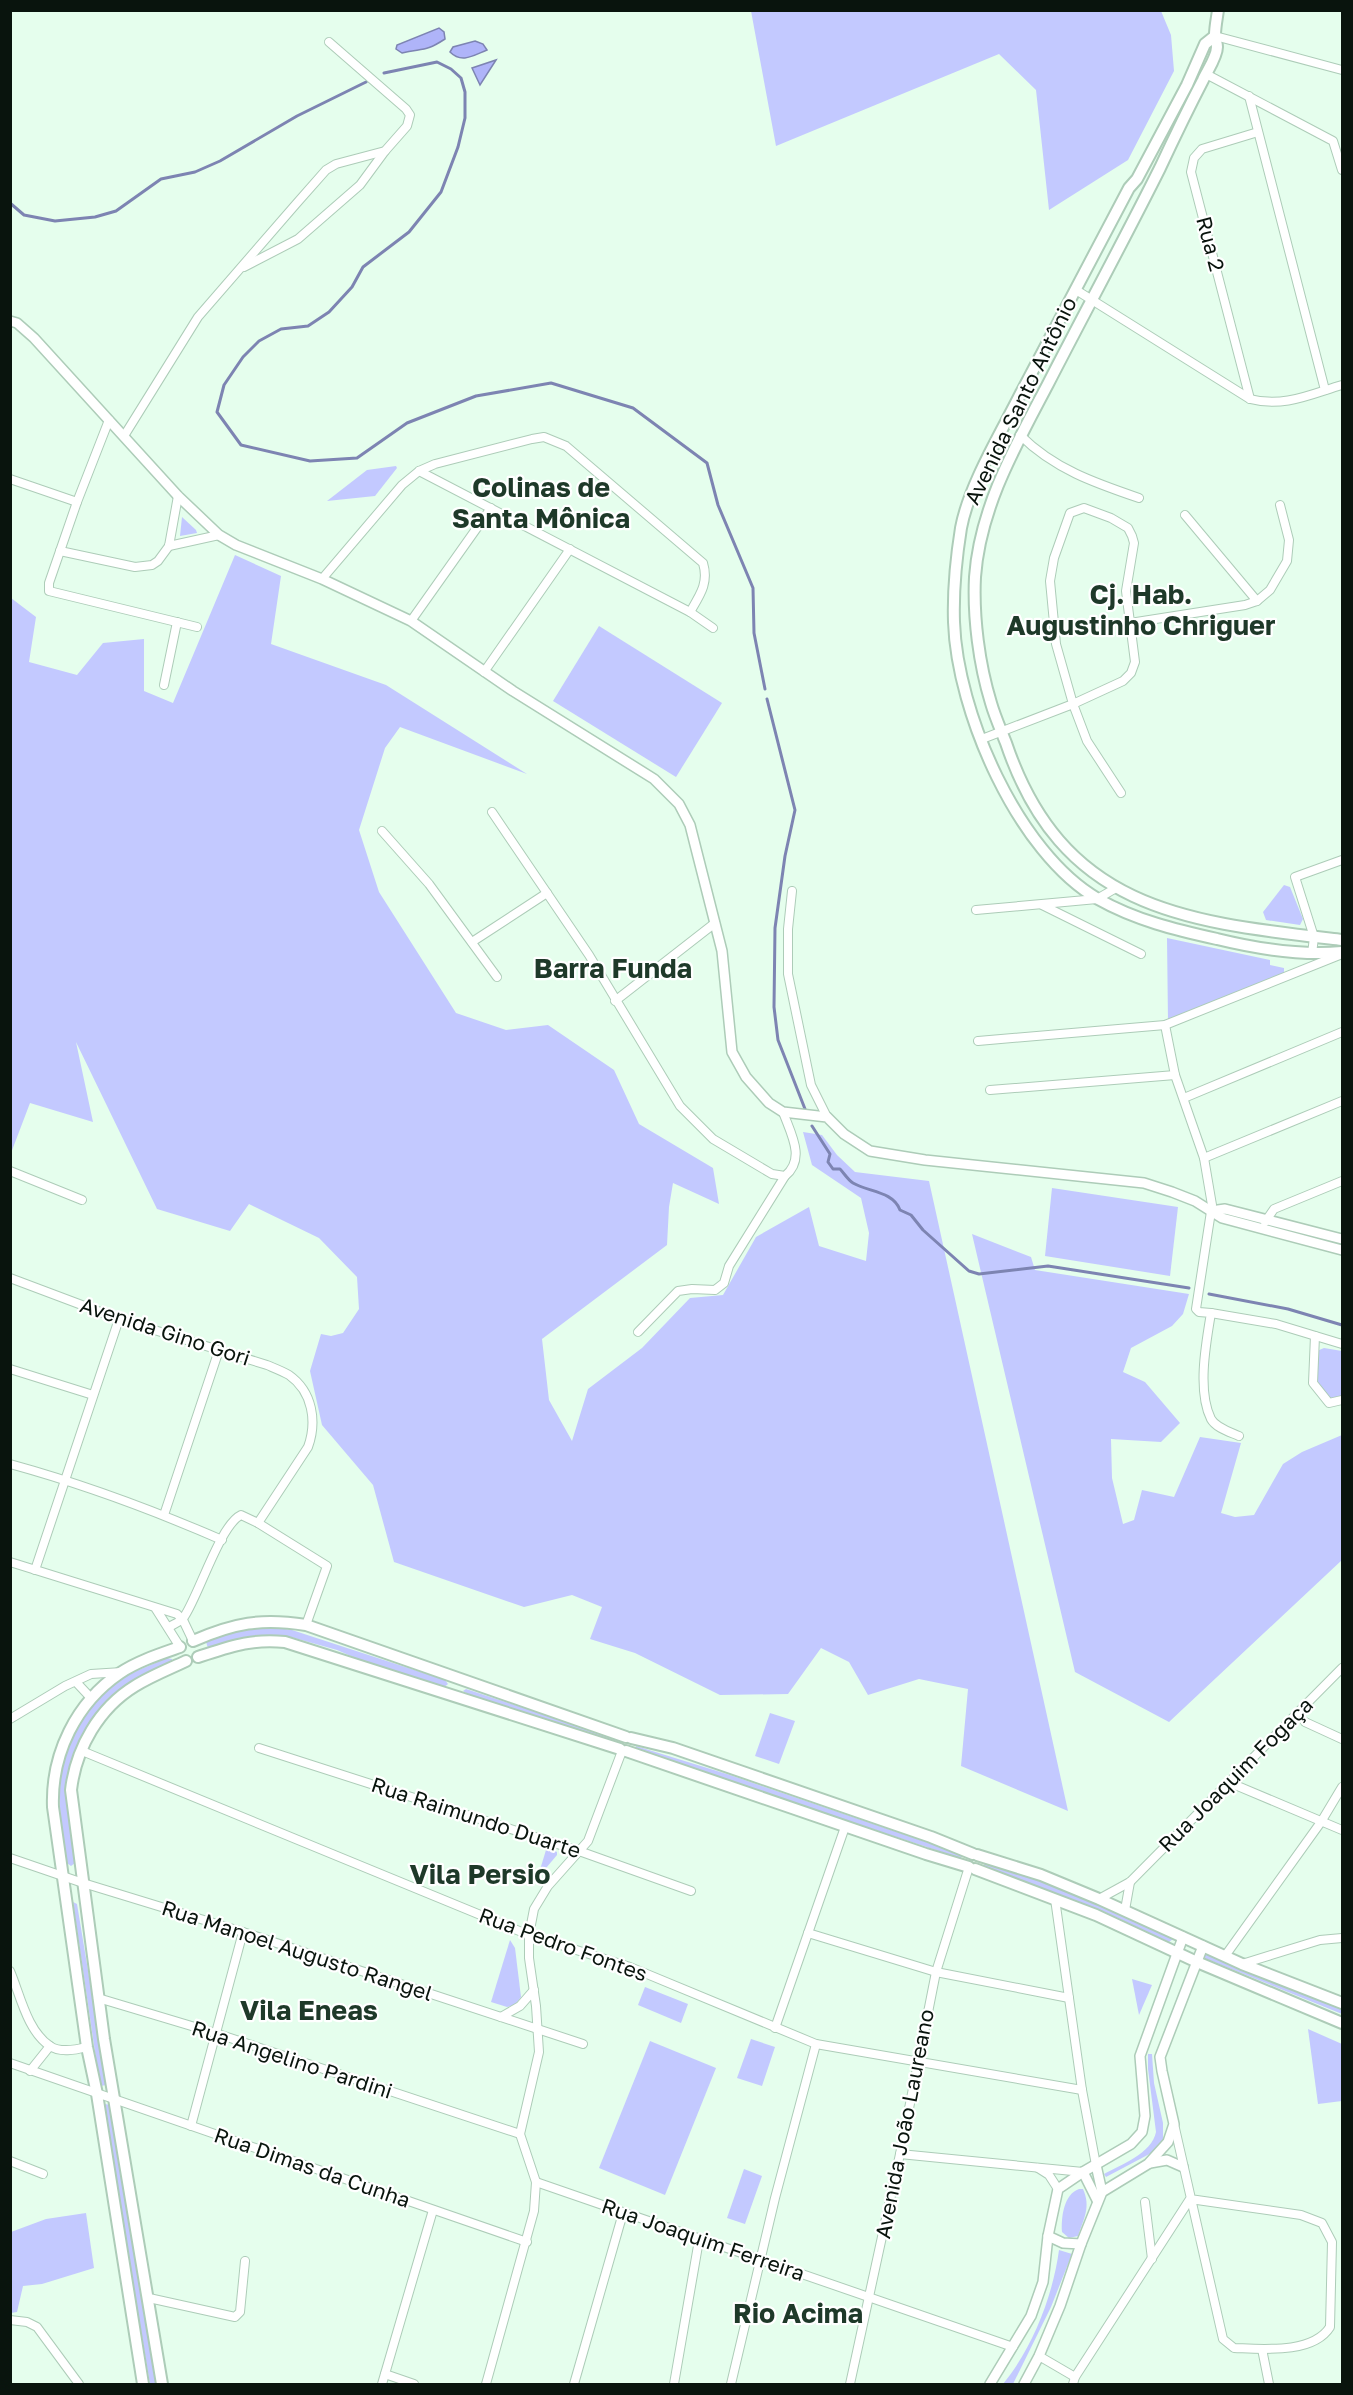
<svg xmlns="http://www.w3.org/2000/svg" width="1353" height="2395" font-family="'Golos Text',sans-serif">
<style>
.green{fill:#c3c9ff}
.water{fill:#afb4f9;stroke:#7d84b2;stroke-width:1.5}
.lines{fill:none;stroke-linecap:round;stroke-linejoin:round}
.stream{stroke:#7d84b2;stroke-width:3}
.minor-casing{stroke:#adccb8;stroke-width:10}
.tertiary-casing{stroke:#adccb8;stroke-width:12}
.secondary-casing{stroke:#adccb8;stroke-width:14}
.minor{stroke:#fff;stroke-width:8}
.tertiary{stroke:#fff;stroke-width:9}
.secondary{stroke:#fff;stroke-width:10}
.labels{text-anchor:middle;stroke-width:4.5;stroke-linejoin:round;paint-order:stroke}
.street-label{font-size:21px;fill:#09140d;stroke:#fff}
.district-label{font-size:27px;font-weight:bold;fill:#1e3929;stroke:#fff}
</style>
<rect width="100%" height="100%" fill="#e5feed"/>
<g class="green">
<path d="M751,11H1161L1171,35L1174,71L1128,160L1049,210L1036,90L999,54L776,146Z"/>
<path d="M396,466L397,468L375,496L327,501L367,470Z"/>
<path d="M182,517L196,530L197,533L180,536Z"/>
<path d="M235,555L281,576L271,644L386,685L527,774L400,727L385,748L359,830L379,892L456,1013L506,1030L548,1025L614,1070L639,1124L713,1168L719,1204L673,1183L669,1207L667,1245L542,1339L549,1400L572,1441L588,1389L642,1348L690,1298L723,1295L756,1237L809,1207L819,1246L866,1261L869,1233L861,1198L812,1165L803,1132L822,1135L837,1155L855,1172L929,1181L1068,1811L961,1766L968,1689L919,1679L868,1695L849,1662L821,1648L788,1694L720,1695L635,1653L590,1639L602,1607L572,1595L524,1607L394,1562L373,1485L322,1425L310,1371L321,1334L331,1336L343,1333L359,1309L357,1277L319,1238L249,1204L230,1231L157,1209L76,1042L93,1122L30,1103L11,1153V598L36,617L29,662L77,675L103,643L144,639V691L173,703Z"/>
<path d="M599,626L722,703L676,777L553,701Z"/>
<path d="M1284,885L1290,887L1303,919L1300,925L1266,920L1263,912Z"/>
<path d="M1167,938L1270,960V965L1284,968V975L1168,1021Z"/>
<path d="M1052,1188L1178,1207L1170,1276L1045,1256Z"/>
<path d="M972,1234L1031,1257L1035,1270L1189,1294L1183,1314L1172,1326L1131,1348L1123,1372L1145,1382L1180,1423L1161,1442L1111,1439L1112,1478L1123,1524L1134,1520L1142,1490L1174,1497L1200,1437L1241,1443L1221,1513L1235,1517L1254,1515L1283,1464L1302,1452L1342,1435V1560L1169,1722L1075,1672Z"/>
<path d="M1324,1348L1342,1351V1397L1330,1399C1314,1381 1315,1375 1317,1351Z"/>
<path d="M262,1626L292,1630L445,1680L448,1684L443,1688L374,1666L337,1650L291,1637L258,1635L208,1648L205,1639L233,1631Z"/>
<path d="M167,1658L172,1659V1662L93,1719L82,1737L65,1784L75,1863L71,1866L67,1863C53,1789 54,1728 121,1680C135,1670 152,1665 167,1658Z"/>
<path d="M466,1689L615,1738L614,1742L466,1693L463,1691Z"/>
<path d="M770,1713L795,1721L779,1764L755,1756Z"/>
<path d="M636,1746L730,1775L961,1854L962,1857L960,1858L635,1750Z"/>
<path d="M551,1849L557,1852V1855L541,1874L539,1873L546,1850Z"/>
<path d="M985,1863L1042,1881L1101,1903L1174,1937L1173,1939L1169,1942L1105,1912L983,1867Z"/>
<path d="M73,1902L77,1904L107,2085L100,2086Z"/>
<path d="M510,1940L515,1948L521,1997L515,2005L507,2007L491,2002Z"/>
<path d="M1205,1950L1342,2006V2014L1202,1957Z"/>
<path d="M1132,1979L1152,1985L1139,2015Z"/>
<path d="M645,1987L688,2004L681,2023L638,2005Z"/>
<path d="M1308,2029L1342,2044V2101L1318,2104Z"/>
<path d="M751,2039L775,2047L762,2086L737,2078Z"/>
<path d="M650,2041L716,2068L665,2195L599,2168Z"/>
<path d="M1148,2054H1152L1154,2083L1163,2123V2142L1157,2150L1106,2177L1104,2174C1121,2165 1152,2153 1156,2132L1148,2069Z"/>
<path d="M105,2104L110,2105L158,2384H150L103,2107Z"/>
<path d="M744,2169L762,2176L745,2224L727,2218Z"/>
<path d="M1079,2189H1083C1091,2207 1084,2218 1078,2236L1069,2238L1062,2232C1061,2217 1064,2194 1079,2189Z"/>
<path d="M86,2213L94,2268L42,2284L23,2286L17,2312L11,2313V2232L46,2219Z"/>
<path d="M1059,2250L1072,2254L1051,2307L1013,2384H1003C1032,2349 1053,2296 1059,2250Z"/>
</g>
<g class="water">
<path d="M439,28L444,32L445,39C425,52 424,48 402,53L396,49L397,45Z"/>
<path d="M475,41L483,44L487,50C474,55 462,64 450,52L453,47Z"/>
<path d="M496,60L480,85L472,68Z"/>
</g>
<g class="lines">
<g class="stream">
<path d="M384,73L437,62L451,69L461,78L465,92V118L458,147L441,192L409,232L363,267L352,287L329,312L308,326L281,329L259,341L243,357L224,385L217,412L241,445L310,461L357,458L407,423L476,396L551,383L633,408L707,463L718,505L753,588L754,633L765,689"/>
<path d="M10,203L24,215L55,221L95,217L116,211L161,179L195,172L220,161L297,116L366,82"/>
<path d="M767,699L795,810L785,856L775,928L774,1007L778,1040L805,1109"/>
<path d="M812,1126L830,1154L828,1162L833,1169H840C844,1173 848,1180 853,1183C868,1192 893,1191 900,1210L911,1215L923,1230L969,1271L979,1274L1048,1266L1189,1288"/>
<path d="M1209,1294L1288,1309L1342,1325"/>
</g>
<defs>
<g id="minor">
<path d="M1215,36L1342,70"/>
<path d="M1206,74L1333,141L1342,170"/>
<path d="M1249,96L1325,390"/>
<path d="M244,267L298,239L360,185L385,151"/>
<path d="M1076,290L1250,399C1284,408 1311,394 1342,385"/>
<path d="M1250,399L1191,172L1194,158L1202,149L1258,132"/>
<path d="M109,420L77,502L49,583V591L197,627"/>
<path d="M1020,435C1054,469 1095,483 1139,498"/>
<path d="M124,436L198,317L296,204L326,170L336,164L385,151L407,126L410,115L406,109L329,42"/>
<path d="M419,471L690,612L713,628"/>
<path d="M10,479L77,502"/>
<path d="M1185,515L1257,601"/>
<path d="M169,546L219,535"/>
<path d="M60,551L135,567L152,565L158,561L169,546L178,496"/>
<path d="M322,579L402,485L419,471L435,464L532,439L544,437L566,446L703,563C709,583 700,595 690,612"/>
<path d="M411,621L491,508"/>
<path d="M1130,623L1245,605L1257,601L1270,590L1287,561L1289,540L1280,505"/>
<path d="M484,672L570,549"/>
<path d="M164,685L177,622"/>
<path d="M982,739L1073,704L1123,681L1131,673L1135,662L1126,591L1134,543L1132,536L1128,528L1111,518L1084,508L1070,513L1054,558L1050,581L1056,644L1073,704L1087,741L1121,793"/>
<path d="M492,812L589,955L680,1106L713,1139L772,1174L785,1176C806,1159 791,1134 783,1112"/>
<path d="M382,831L429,884L497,977"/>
<path d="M792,891L788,929V974L811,1085L827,1117"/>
<path d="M1042,905L1141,954"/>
<path d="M976,910L1097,899L1116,888"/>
<path d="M472,942L547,893"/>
<path d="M1312,954L1314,937L1295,877L1342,860"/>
<path d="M615,1001L715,923"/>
<path d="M1165,1025L1175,1075L1204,1158L1212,1205L1196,1309L1199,1312L1211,1313C1206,1343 1197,1391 1211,1419C1216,1428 1230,1432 1239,1436"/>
<path d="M978,1041L1165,1025L1342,954"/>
<path d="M990,1090L1175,1075"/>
<path d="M1184,1098L1342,1032"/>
<path d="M1204,1158L1342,1101"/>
<path d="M10,1171L82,1200"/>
<path d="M1265,1222L1274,1209L1342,1181"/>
<path d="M10,1278L119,1319L267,1365C274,1368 282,1371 289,1375C313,1392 317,1422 308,1447L258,1523"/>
<path d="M1211,1313L1276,1324L1342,1344"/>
<path d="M638,1332L678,1291L692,1289L715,1290L724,1283L729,1266L785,1176"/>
<path d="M1315,1336L1313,1383L1329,1403L1342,1400"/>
<path d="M10,1369L93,1395"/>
<path d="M10,1464C83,1484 153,1510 222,1540"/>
<path d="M164,1515L219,1350"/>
<path d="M10,1562L177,1614L183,1620L193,1641"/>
<path d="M35,1570L119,1319"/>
<path d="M156,1609L180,1647"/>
<path d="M169,1627C174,1624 182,1621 184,1617C199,1595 220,1525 241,1515L258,1523L327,1566L306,1625"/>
<path d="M76,1682L91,1698"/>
<path d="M10,1719L65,1686L91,1674L122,1672"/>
<path d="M1305,1722L1342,1739"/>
<path d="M259,1748L579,1851L691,1891"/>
<path d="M82,1751L529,1935L630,1967L816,2044L1082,2090"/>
<path d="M1228,1782L1342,1830"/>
<path d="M10,1858L83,1883L243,1932L583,2044"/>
<path d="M1055,1899L1082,2090L1096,2165"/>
<path d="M1099,1899L1130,1882L1342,1668"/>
<path d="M1125,1910L1130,1882"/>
<path d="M808,1933L936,1972L1069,1998"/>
<path d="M1225,1956L1321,1822L1342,1787"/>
<path d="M1242,1964L1320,1940L1342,1938"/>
<path d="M10,1971C20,1994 27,2031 50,2046C60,2053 75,2050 87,2047"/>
<path d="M98,1998L215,2033L520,2134"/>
<path d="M501,2017L520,2006L534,1990"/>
<path d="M775,2028L845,1827"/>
<path d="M10,2063L527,2242"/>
<path d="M30,2071L50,2046"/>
<path d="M191,2126L243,1932"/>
<path d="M900,2154L1083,2172"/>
<path d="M10,2161L43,2174"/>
<path d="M1038,2168L1049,2175L1058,2189"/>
<path d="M536,2182L1013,2347"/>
<path d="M1145,2202L1152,2259"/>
<path d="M149,2298L235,2317L240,2312L245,2261"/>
<path d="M10,2320L27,2322L37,2327L79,2384"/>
<path d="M1262,2349L1269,2384"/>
<path d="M1039,2356L1075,2377"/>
<path d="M385,2374L414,2384"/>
<path d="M382,2384L433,2210"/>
<path d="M486,2384L534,2211L536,2182L520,2134L539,2052L536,2006L529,1958V1935L534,1909L548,1886L588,1841L622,1751"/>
<path d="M574,2384L623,2213"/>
<path d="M674,2384L699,2240"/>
<path d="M731,2384L775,2198L816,2044"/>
<path d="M850,2384L900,2154L936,1972L969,1867"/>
<path d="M1073,2384L1075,2377L1190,2199L1301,2215L1322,2223L1332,2242L1330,2327C1313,2354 1263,2349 1234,2348L1223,2339L1174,2124"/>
</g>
<g id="tertiary">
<path d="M10,321L17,323L34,338L178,496L219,535L236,545L322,579L411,621L513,691L654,779L679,804L690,825L722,951L732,1052L746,1077L769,1103L783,1112L827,1117L844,1134L870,1151L925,1160L1144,1183L1172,1192L1195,1201L1222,1218L1342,1250"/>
<path d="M1211,1211L1225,1209L1342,1239"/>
<path d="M1150,2163L1167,2160L1183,2167"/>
<path d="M1096,2165L1102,2192"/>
<path d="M1083,2172L1097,2200"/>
<path d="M1048,2236L1063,2243L1081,2244"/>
<path d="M990,2384L1031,2316L1043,2282L1048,2236L1058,2189L1083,2172L1131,2144L1142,2132L1145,2116L1140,2056L1183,1937"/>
<path d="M1024,2384L1039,2356L1060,2306L1081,2244L1102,2192L1148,2164L1168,2142L1174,2124L1162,2071L1160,2057L1203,1946"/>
</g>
<g id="secondary">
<path d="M1218,10C1217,18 1215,27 1215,35C1215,39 1217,43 1217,47C1217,57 1207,71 1203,80C1188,109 1174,138 1160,168C1124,240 1085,312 1048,384C1016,445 980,507 975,577C973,617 979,664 991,703C995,717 1001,730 1006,743C1063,912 1188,922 1342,940"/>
<path d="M1215,36L1205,44L1187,85L1137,179L1129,188C1093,257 1057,325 1021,393C1001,433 969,485 961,528C956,559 953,591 954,622C957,712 1018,853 1098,899C1135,920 1176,930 1217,939C1258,949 1301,956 1342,952"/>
<path d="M193,1641C234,1623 261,1618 306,1625L626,1737"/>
<path d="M198,1657C232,1646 249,1639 285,1642L620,1749"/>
<path d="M631,1738L673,1748L931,1837L973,1854"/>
<path d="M626,1751L926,1854L969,1867"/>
<path d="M977,1855L1041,1875L1099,1899L1242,1964L1342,2003"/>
<path d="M975,1869L1096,1915L1197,1962L1342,2023"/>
<path d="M143,2384L97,2094L87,2047L53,1807C51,1754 76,1703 120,1673C138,1661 160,1654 180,1647"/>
<path d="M162,2384L104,2039L71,1790C76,1748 99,1708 135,1686C151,1676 169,1669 186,1661"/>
</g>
</defs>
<use href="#minor" class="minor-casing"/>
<use href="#tertiary" class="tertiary-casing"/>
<use href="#secondary" class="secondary-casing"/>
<use href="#minor" class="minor"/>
<use href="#tertiary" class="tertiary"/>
<use href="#secondary" class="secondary"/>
</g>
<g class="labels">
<g class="street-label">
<text transform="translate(1210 244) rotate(75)" y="7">Rua 2</text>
<text transform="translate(1021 401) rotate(-64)" y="7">Avenida Santo Antônio</text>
<text transform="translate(165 1332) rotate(18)" y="7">Avenida Gino Gori</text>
<text transform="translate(1236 1775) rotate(-45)" y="7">Rua Joaquim Fogaça</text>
<text transform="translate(476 1818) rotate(18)" y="7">Rua Raimundo Duarte</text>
<text transform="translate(563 1945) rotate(20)" y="7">Rua Pedro Fontes</text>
<text transform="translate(297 1951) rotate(18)" y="7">Rua Manoel Augusto Rangel</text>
<text transform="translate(292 2060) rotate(18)" y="7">Rua Angelino Pardini</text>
<text transform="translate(905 2124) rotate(-79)" y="7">Avenida João Laureano</text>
<text transform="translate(312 2168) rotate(19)" y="7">Rua Dimas da Cunha</text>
<text transform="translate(703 2240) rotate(19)" y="7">Rua Joaquim Ferreira</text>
</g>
<g class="district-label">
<text x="541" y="497">Colinas de<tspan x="541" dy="31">Santa Mônica</tspan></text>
<text x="1141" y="604">Cj. Hab.<tspan x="1141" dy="31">Augustinho Chriguer</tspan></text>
<text x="613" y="978">Barra Funda</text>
<text x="480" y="1884">Vila Persio</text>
<text x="309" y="2020">Vila Eneas</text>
<text x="798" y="2323">Rio Acima</text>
</g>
</g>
<rect width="1353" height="2395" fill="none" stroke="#09140d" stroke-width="24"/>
</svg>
